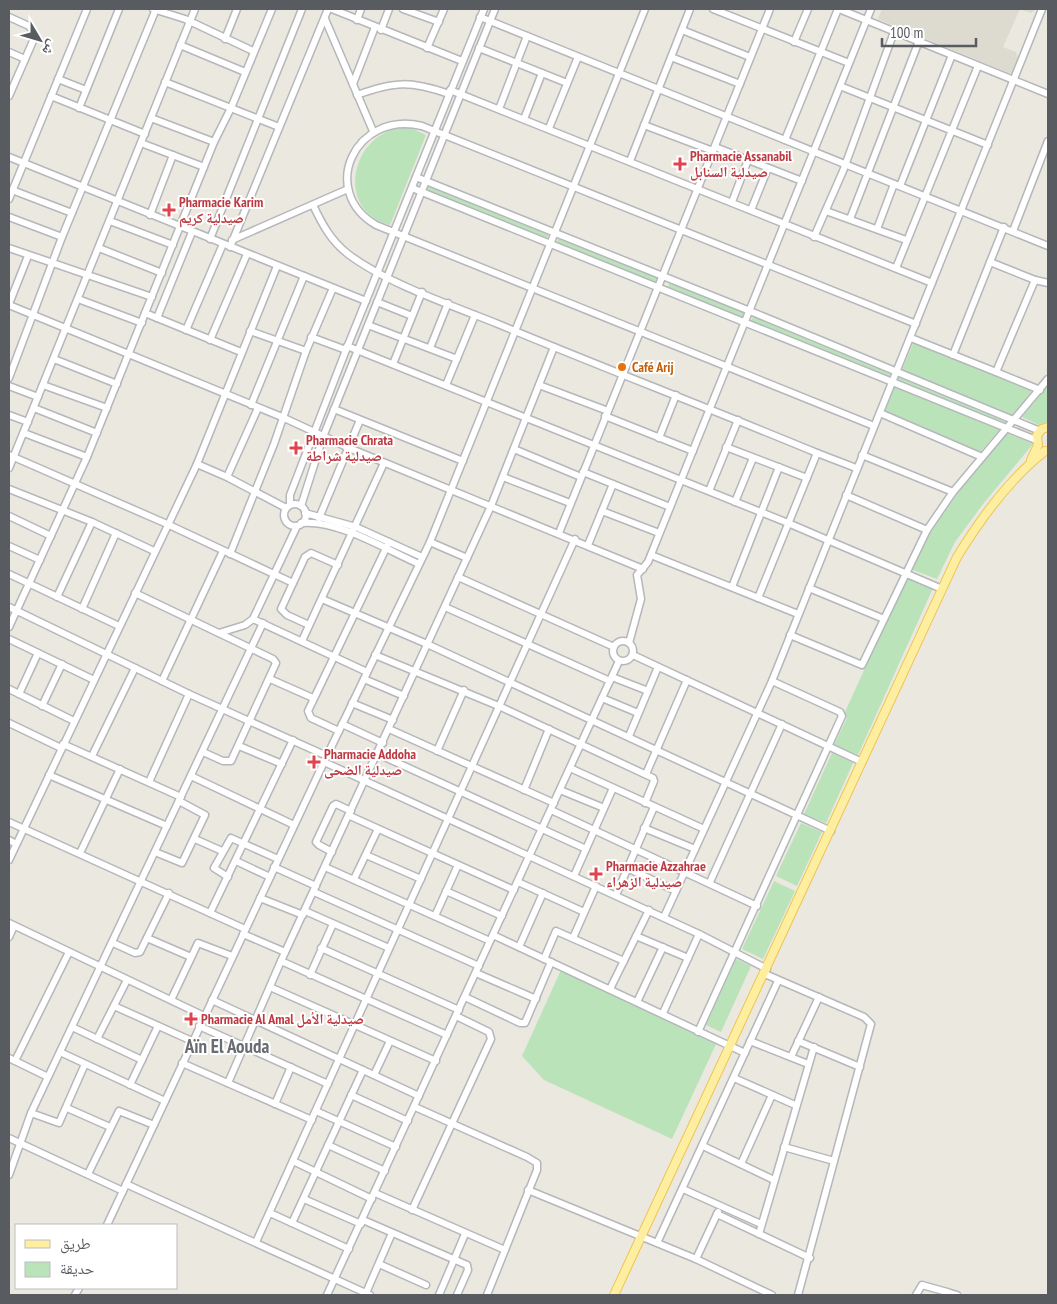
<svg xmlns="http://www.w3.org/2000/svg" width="1057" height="1304" font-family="'PT Sans Narrow','Noto Naskh Arabic',sans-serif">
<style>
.education{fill:#dddad0}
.green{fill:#bae3ba}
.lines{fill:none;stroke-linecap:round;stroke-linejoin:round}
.minor-casing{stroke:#b5b7bc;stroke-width:9}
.major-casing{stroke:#f0c353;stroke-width:10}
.minor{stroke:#fff;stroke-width:6}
.major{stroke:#feefa0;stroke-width:8}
.health-dot{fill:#e0444e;stroke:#fff;stroke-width:2}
.food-dot{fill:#e8710a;stroke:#fff;stroke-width:2}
.labels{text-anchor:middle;stroke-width:4;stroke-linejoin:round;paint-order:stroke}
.health-label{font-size:14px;font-weight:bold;fill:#be3a42;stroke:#fff;text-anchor:start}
.food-label{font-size:14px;font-weight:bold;fill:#c56008;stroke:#fff;text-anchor:start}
.district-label{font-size:19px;font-weight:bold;fill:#696d72;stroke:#fff}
</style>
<rect width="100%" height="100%" fill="#ebe8df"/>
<path class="education" d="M882,9H1036L1031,13L1020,9L1003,47L1016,52L1018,59L1011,74L878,19Z"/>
<g class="green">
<path d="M400,128H411L426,135L390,225C336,212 349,136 400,128Z"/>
<path d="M425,184L549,232L547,239L423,190Z"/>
<path d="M559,236L661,278L659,284L557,243Z"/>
<path d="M670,282L745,311L743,317L668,287Z"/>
<path d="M754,315L892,371L889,377L751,321Z"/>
<path d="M914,341L1033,389L1013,415L902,370Z"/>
<path d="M900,374L1010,418L1005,423L897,380Z"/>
<path d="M1048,385V421L1039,425L1022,417Z"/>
<path d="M894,386L1000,429L980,452L884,413Z"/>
<path d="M1007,433L1033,444L983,504L955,542L937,579L910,569C936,518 970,476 1007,433Z"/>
<path d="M907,576L933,588L858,755L834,745L847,718L845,712Z"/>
<path d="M832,753L853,763L826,823L804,814Z"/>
<path d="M801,823L822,832L797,886L776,876Z"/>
<path d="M774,881L795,891L763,959L742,949Z"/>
<path d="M736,959L751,966L721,1032L706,1025Z"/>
<path d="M561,970L717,1042L672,1139L544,1080L522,1056Z"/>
</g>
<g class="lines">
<defs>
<g id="minor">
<path d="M153,9L185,19L253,51"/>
<path d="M332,9L462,61"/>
<path d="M403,9L439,22"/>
<path d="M713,9L849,63"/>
<path d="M839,9L1048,94"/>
<path d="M9,17L29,26L34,33L33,41L9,96"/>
<path d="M480,17L1048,246"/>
<path d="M325,19L373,131"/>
<path d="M357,20L361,9"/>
<path d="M381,30L389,9"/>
<path d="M682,30L750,57"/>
<path d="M225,39L237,9"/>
<path d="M794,42L808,9"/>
<path d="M180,45L245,72"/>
<path d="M427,48L444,9"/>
<path d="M479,48L567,83"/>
<path d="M9,52L25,59"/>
<path d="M671,57L740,84"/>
<path d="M58,79L86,90"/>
<path d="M165,82L279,127"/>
<path d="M353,84L375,27"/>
<path d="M840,86L988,145"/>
<path d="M450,90L932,283"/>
<path d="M357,95C395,81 411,81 449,94"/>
<path d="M51,96L145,134"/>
<path d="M79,108L119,9"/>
<path d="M499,109L527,36"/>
<path d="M151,118L214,142"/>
<path d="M524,119L542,73"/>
<path d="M644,125L713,151"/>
<path d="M549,128L578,57"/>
<path d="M785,140L838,9"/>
<path d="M141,143L204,167"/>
<path d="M715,147L802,181"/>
<path d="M9,157L366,301"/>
<path d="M630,161L690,9"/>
<path d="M416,177L750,311L1040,431"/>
<path d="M900,186L952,55"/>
<path d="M412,188L1036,440"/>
<path d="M12,190L72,213"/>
<path d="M9,199L87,9"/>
<path d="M732,202L748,160"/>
<path d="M313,205C322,224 331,241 348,254C386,283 453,306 498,324C604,368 711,409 817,453L758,598"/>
<path d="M751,210L768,168"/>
<path d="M826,211L906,240"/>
<path d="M150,215L173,155"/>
<path d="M9,217L62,237"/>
<path d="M850,219L919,41"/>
<path d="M110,221L173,245"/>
<path d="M877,229L894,184"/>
<path d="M1013,231L1048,141"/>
<path d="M814,237L843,171L894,32"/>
<path d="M210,239L302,9"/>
<path d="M232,240L348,189"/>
<path d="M230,247L328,9"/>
<path d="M9,248L152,297"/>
<path d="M99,248L162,273"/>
<path d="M990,262L1035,280"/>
<path d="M896,268L978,66"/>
<path d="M78,299L142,323"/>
<path d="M377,302L412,316"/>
<path d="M9,304L28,256"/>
<path d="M9,305L282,417L349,448L643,569"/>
<path d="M145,313L241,352"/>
<path d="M157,318L192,232"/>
<path d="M368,325L457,359"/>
<path d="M186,330L223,244"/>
<path d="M250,331L306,351"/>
<path d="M311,337L346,350"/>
<path d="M911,338L996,372L1035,280L1048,283"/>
<path d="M210,340L247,254"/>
<path d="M347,346L788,523L942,589"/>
<path d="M430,348L448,303"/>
<path d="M953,355L1004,227"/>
<path d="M54,359L117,384"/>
<path d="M393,364L422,292"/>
<path d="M996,372L1040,390"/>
<path d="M9,378L62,237L156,9"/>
<path d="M43,385L107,408"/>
<path d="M446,385L475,315"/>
<path d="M539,385L608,411"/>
<path d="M9,386L38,397"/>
<path d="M251,405L304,276"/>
<path d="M34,408L97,433"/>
<path d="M334,409L463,461"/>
<path d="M880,413L982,457"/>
<path d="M9,415L28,422"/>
<path d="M605,416L693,451"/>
<path d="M874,426L376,225C318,191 355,110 422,126L916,324"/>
<path d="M24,433L87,457"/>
<path d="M659,438L676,395"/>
<path d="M726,447L807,478"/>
<path d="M514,449L581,477"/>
<path d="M817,453L856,468"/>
<path d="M9,455L167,524L293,583"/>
<path d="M862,455L953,492"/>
<path d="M197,464L227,477L286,508"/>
<path d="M9,468L195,9"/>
<path d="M583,472L670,507"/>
<path d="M227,477L258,408"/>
<path d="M503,477L570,503"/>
<path d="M9,489L92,522L154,551"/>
<path d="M709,491L738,420"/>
<path d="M846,495L927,530"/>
<path d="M735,502L753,458"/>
<circle cx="295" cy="515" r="11"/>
<path d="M290,505V495L346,350L484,9"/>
<path d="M301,506L323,437L495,9"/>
<path d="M602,511L659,533"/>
<path d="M305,513L356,527L422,557"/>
<path d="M9,516L51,536"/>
<path d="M319,518L360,420"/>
<path d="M301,523C337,519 387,550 419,564"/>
<path d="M559,533L770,9"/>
<path d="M430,542L467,558"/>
<path d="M588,545L613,484"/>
<path d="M9,546L40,560"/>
<path d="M230,554L274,444L306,351L333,288"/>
<path d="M651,555L798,614"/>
<path d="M9,574L119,626"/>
<path d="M458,577L614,647"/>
<path d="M732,587L779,467"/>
<path d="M809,588L884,619"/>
<path d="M135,593L273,659L276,663L231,761H223L203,752"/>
<path d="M57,597L92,522"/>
<path d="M322,599L427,644L831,831"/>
<path d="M9,607L189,694L327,756"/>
<path d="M445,607L610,681"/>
<path d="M82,609L116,533"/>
<path d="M253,619L367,672"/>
<path d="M309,625L287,615L281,609L305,557L311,553L338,565"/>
<path d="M9,627L87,457L214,142L231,108L272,9"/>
<path d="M219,633L245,625L253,619L297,526"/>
<path d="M790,635L862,665L927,530L953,492L1048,379"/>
<path d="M9,639L94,680"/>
<circle cx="623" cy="651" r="10"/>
<path d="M302,641L384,463"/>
<path d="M629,643L641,599L637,575L648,562L871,9"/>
<path d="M375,655L501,707L653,778L654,781L645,803"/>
<path d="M633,655L862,762"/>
<path d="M612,677L648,691"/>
<path d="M270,679L313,698"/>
<path d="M364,679L404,696"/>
<path d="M162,681L223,551"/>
<path d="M9,689L74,721"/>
<path d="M19,694L38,653"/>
<path d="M602,698L638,713"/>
<path d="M352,703L393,720"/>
<path d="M42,706L62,664"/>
<path d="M9,723L61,748"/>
<path d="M342,724L383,743"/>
<path d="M389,729L554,803"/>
<path d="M339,731L311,718L308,711L389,542"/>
<path d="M629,736L658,667"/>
<path d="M63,744L181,797"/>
<path d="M239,746L282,764"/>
<path d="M437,751L464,690"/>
<path d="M378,754L586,849"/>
<path d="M92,756L135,668"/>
<path d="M324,762L699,934L767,969"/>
<path d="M570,768L704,829"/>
<path d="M646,774L687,680"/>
<path d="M49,775L167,826"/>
<path d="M191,776L294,825"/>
<path d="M149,782L189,694"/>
<path d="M524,790L549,729"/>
<path d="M560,790L604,808"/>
<path d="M551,810L757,906"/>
<path d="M350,816L514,890"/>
<path d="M9,822L245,929"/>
<path d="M644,828L695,849"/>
<path d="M195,839L222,851"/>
<path d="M9,840L16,844"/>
<path d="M155,852L182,863L205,815L179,801"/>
<path d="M332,852L319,845L316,842L333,806L336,804L351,811"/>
<path d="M80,853L120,769"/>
<path d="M366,855L421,879"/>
<path d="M9,860L197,464L277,266"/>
<path d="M236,861L270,877"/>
<path d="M274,867L316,886"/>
<path d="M325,867L490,941"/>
<path d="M627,868L676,891"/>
<path d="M574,876L613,788"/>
<path d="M228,877L214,868L231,838L278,859"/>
<path d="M354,879L378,829"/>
<path d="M518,882L584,912"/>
<path d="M710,882L782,724"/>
<path d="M446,891L502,916"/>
<path d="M314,892L479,966"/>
<path d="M616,895L654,807"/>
<path d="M260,898L303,915"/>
<path d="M305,911L389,948"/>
<path d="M210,913L293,740"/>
<path d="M435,916L458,865"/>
<path d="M664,917L772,681L1042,9"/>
<path d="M9,923L204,1016"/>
<path d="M243,934L285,952"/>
<path d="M493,935L745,1053"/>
<path d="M636,936L688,958"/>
<path d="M9,937L14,926"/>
<path d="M147,938L191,957"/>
<path d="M573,938L596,886"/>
<path d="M113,943L135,953L140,952L169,893"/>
<path d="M519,947L543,893"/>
<path d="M321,948L459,1010"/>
<path d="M544,959L556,931L624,961"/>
<path d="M281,961L447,1035"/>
<path d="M476,973L536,999"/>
<path d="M765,974L864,1017L871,1024L798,1295"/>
<path d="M310,975L333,924"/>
<path d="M270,987L436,1061"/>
<path d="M610,989L649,910"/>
<path d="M465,997L520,1023H525L551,962"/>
<path d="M171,1000L198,943L232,956"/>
<path d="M212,1000L419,1096"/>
<path d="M637,1002L663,947"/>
<path d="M114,1006L192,1041"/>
<path d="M663,1013L699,934"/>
<path d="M199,1026L328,1084"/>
<path d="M72,1027L142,1060"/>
<path d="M698,1032L842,716L840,712L772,681"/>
<path d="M97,1039L127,980"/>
<path d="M750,1041L808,1064"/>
<path d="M798,1041L860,1067"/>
<path d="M60,1052L165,1101"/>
<path d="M791,1057L819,997"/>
<path d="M9,1058L48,1077"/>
<path d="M15,1061L69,952"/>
<path d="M182,1063L312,1120"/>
<path d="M374,1075L390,1041"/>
<path d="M734,1078L795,1105"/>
<path d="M228,1083L281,961L491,506L554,347"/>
<path d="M130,1085L158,1026"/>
<path d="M351,1095L408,1121"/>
<path d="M275,1104L291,1067"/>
<path d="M415,1107L527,1157L537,1163V1170L487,1295"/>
<path d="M67,1108L110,1127"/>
<path d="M316,1111L396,1147"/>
<path d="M31,1113L59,1123L85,1064"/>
<path d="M9,1138L123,1191"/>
<path d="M328,1145L385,1171"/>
<path d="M703,1146L774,1180"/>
<path d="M784,1147L834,1161"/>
<path d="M293,1161L372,1199"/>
<path d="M741,1164L772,1095"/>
<path d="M88,1174L119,1111L154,1125"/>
<path d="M9,1175L31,1113L263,623"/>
<path d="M126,1184L370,1295"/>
<path d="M683,1189L761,1224"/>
<path d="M528,1190L696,1259L772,1295"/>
<path d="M375,1193L505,1250"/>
<path d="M304,1199L361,1224"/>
<path d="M412,1210L491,1039L489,1032L456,1016"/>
<path d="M270,1213L349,1249"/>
<path d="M717,1214L810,1258"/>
<path d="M363,1220L467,1265L468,1270L457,1295"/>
<path d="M292,1223L363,1070"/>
<path d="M107,1225L324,762L430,542L645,9"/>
<path d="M759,1234L814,1047"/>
<path d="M256,1242L575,539"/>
<path d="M657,1243L778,981"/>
<path d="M696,1259L718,1212"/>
<path d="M379,1264L426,1285"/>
<path d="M366,1293L392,1233"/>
<path d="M75,1295L79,1288"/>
<path d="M327,1295L619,661"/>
<path d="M439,1295L465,1234"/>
<path d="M916,1295L922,1285L947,1292"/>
<path d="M946,1295L947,1292L957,1295"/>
</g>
<g id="major">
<path d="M1031,460L1038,445L1037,435L1042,429L1048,427"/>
<path d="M614,1295L957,557C981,518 1009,479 1045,451"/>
</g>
</defs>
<use href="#minor" class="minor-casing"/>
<use href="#major" class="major-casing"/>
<use href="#minor" class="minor"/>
<use href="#major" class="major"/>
</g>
<g class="health-dot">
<path d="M677.5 156.5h5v5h5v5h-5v5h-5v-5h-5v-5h5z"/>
<path d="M166.5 202.5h5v5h5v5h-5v5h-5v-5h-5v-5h5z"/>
<path d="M293.5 440.5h5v5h5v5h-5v5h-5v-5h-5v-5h5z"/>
<path d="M311.5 754.5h5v5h5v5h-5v5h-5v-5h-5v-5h5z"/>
<path d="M593.5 866.5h5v5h5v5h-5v5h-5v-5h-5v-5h5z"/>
<path d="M188.5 1011.5h5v5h5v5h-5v5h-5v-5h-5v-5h5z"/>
</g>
<circle class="food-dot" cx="622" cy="367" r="5"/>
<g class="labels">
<g class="health-label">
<text x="690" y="161">Pharmacie Assanabil<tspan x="690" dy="16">صيدلية السنابل</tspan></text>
<text x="179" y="207">Pharmacie Karim<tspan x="179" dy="16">صيدلية كريم</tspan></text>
<text x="306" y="445">Pharmacie Chrata<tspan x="306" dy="16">صيدلية شراطة</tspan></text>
<text x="324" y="759">Pharmacie Addoha<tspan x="324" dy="16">صيدلية الضحى</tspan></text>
<text x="606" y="871">Pharmacie Azzahrae<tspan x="606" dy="16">صيدلية الزهراء</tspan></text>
<text x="201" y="1024">Pharmacie Al Amal صيدلية الأمل</text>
</g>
<g class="food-label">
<text x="632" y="372">Café Arij</text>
</g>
<g class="district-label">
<text x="227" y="1053">Aïn El Aouda</text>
</g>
</g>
<rect width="1057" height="1304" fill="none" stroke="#585b60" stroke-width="20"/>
<rect x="15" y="1224" width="162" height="65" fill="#ffffff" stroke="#bcbdbf"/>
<rect x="25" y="1240" width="25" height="8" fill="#feefa0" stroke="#bcbdbf"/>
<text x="60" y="1249" font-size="15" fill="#585b60">طريق</text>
<rect x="25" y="1262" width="25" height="15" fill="#bae3ba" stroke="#bcbdbf"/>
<text x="60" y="1274" font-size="15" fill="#585b60">حديقة</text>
<g transform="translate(40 40) rotate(128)" stroke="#ffffff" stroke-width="4" paint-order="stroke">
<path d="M0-4L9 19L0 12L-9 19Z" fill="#585b60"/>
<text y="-8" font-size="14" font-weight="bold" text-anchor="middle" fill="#585b60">ش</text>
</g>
<path d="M882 38v8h94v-8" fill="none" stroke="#585b60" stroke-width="2.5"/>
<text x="890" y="38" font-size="15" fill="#585b60" stroke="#ffffff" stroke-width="4" paint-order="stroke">100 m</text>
</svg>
